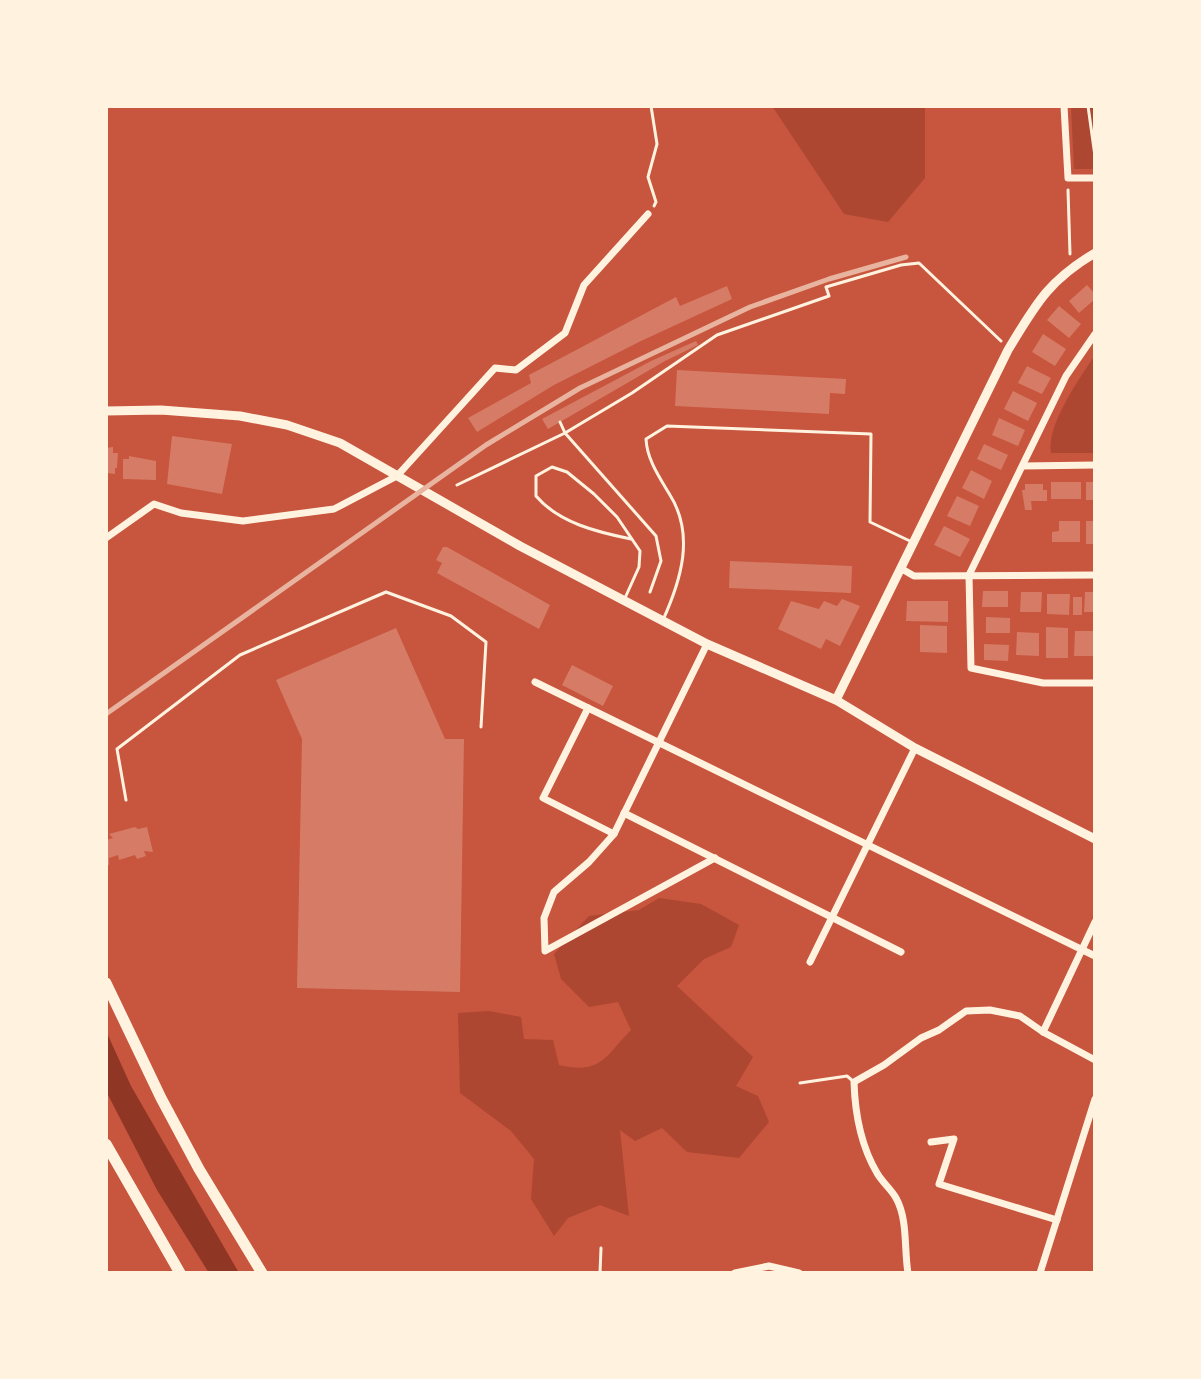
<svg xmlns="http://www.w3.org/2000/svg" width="1201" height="1379" font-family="'Roboto Condensed',sans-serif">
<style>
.green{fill:#ae4732}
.water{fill:#8f3625}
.building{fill:#d67c66}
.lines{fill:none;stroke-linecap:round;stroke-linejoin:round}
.path{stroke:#fff3e0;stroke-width:3}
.service{stroke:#fff3e0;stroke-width:3}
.minor{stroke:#fff3e0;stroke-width:7}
.tertiary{stroke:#fff3e0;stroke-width:9}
.primary{stroke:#fff3e0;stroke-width:11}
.rail{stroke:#e9b49f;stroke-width:5}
</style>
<rect width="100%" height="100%" fill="#c8553d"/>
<g class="green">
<path d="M772,106H925V178L888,222L844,214Z"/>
<path d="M1071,106H1095V169H1074Z"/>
<path d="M1095,355V453H1051C1046,425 1080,378 1095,355Z"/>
<path d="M659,898L701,904L739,925L731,947L704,959L677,986L753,1057L736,1086L758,1096L769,1122L739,1158L687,1152L662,1128L635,1141L620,1130L629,1216L600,1205L568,1218L554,1236L531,1199L534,1159L511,1131L460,1093L458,1013L489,1011L521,1017L524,1039L553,1040L559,1065C602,1075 605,1056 631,1030L618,1002L589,1007L561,979L554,954L589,916L639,910Z"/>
</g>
<path class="water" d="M106,1031L131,1086L239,1273H209L157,1190L106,1091Z"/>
<g class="building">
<path d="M1087,285L1095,294V299L1079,313L1069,301Z"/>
<path d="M727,286L732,299L641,341L554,385L477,432L468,418L531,383L529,375L676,297L680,306Z"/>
<path d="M1059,306L1081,324L1069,338L1047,320Z"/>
<path d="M1043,334L1066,349L1055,366L1032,352Z"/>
<path d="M696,341L698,345L665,361L548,429L542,419L651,361Z"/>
<path d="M1027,366L1051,378L1042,394L1018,383Z"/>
<path d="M677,370L846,379L845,394L830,393L829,414L675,406Z"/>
<path d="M1013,391L1037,403L1028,421L1004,409Z"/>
<path d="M999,418L1025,430L1018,446L992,435Z"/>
<path d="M172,436L232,444L222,494L167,484Z"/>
<path d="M984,444L1008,455L1001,470L977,459Z"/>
<path d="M113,447V453H118L117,468H115V474L107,473L106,448Z"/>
<path d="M129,456L156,461V480L123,479V459H129Z"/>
<path d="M971,470L992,481L984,499L962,488Z"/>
<rect x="1051" y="482" width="30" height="17"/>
<rect x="1086" y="482" width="9" height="18"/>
<path d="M1025,484H1043V490H1047V501H1031L1032,510H1025L1022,490H1025Z"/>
<path d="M957,496L979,506L970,526L947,516Z"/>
<path d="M1059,521H1080V542H1052V532L1059,531Z"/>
<rect x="1086" y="521" width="9" height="23"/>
<path d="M944,526L970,539L960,557L934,545Z"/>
<path d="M443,547H447L550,605L539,629L437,573L442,563L436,560Z"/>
<path d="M730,561L852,566L851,593L729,588Z"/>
<path d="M983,591H1008V607H982Z"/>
<path d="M1021,592H1042L1041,612H1020Z"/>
<path d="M1085,592H1095V612H1084Z"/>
<path d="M1047,594H1070L1069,615L1047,614Z"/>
<rect x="1073" y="597" width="9" height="18"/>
<path d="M842,599L860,606L840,646L826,639L821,649L778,629L791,601L819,609L824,601L837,606Z"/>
<path d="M907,601H948V622L906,621Z"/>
<path d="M986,617L1010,618V633H986Z"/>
<path d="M920,625L947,626V653L920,652Z"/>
<path d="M1046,627L1068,628V658H1046Z"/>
<path d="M396,628L445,739H464L460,992L297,988L302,739L276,680Z"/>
<path d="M1075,631H1093V656H1074Z"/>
<path d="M1017,632L1039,633V656L1016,655Z"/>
<path d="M984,644L1009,645L1008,661L984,660Z"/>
<path d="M572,665L613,686L603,706L562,685Z"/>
<path d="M135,827L138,829L147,827L153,852L144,851L146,856L137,859L135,855L119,860L118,855L109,858V865L106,866V840L113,838L109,834Z"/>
</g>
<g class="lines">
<g class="path">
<path d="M651,106L657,144L648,177L656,202L654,206"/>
<path d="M1088,106L1095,156"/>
<path d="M1068,190L1070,254"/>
<path d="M560,422L565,433L632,393L717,335L829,296L826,287L901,265L919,263L1001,341"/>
<path d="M457,485L565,433L656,536L661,561L650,592"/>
</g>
<g class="service">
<path d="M625,598L639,567L640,551L617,517L594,494L567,472L552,467L536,476V496C559,523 597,532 631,539"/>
<path d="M663,620C681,580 695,535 670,495C660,478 647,460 646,439L667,426L871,434L870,522L912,542"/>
<path d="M126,800L117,749L240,655L386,592L451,616L486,642L481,727"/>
<path d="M800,1083L847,1076L854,1082"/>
<path d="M600,1273L601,1248"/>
</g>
<g class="minor">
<path d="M1064,106L1068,178H1095"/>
<path d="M1095,334L1066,376L969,575L971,668L1043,683H1095"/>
<path d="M1023,466L1095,465"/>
<path d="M106,538L154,504L181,513L243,521L334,509L397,476L495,368L516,370L565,333L584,285L648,214"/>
<path d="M902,569L914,576L1095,575"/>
<path d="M707,644L614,834L589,862L554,892L544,918L545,951L715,858"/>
<path d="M535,682L1095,956"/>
<path d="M588,708L543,798L614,834"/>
<path d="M624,813L901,952"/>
<path d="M810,962L915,748"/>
<path d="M1043,1032L1095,922"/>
<path d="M931,1142L954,1139L939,1184L1057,1220"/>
<path d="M735,1273L769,1266L799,1273"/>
<path d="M908,1273C904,1250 908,1219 896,1198C891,1189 882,1182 877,1173C861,1146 855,1114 854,1082L884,1065L921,1038L939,1030L966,1011L990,1010L1020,1016L1043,1032L1095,1060"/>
<path d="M1040,1273L1095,1099"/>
</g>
<g class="tertiary">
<path d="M106,411L161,410L240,416L287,425L340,443L520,546L707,644L836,700L915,748L1095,839"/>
<path d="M836,700L1008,350C1036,304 1048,281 1095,253"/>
</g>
<g class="primary">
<path d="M106,983L161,1098L199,1169L262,1273"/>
<path d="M106,1144L180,1273"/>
</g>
<path class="rail" d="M106,714L486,445L580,388L750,307L829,279L906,257"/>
</g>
<rect width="1201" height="1379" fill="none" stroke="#fff3e0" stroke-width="216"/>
</svg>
